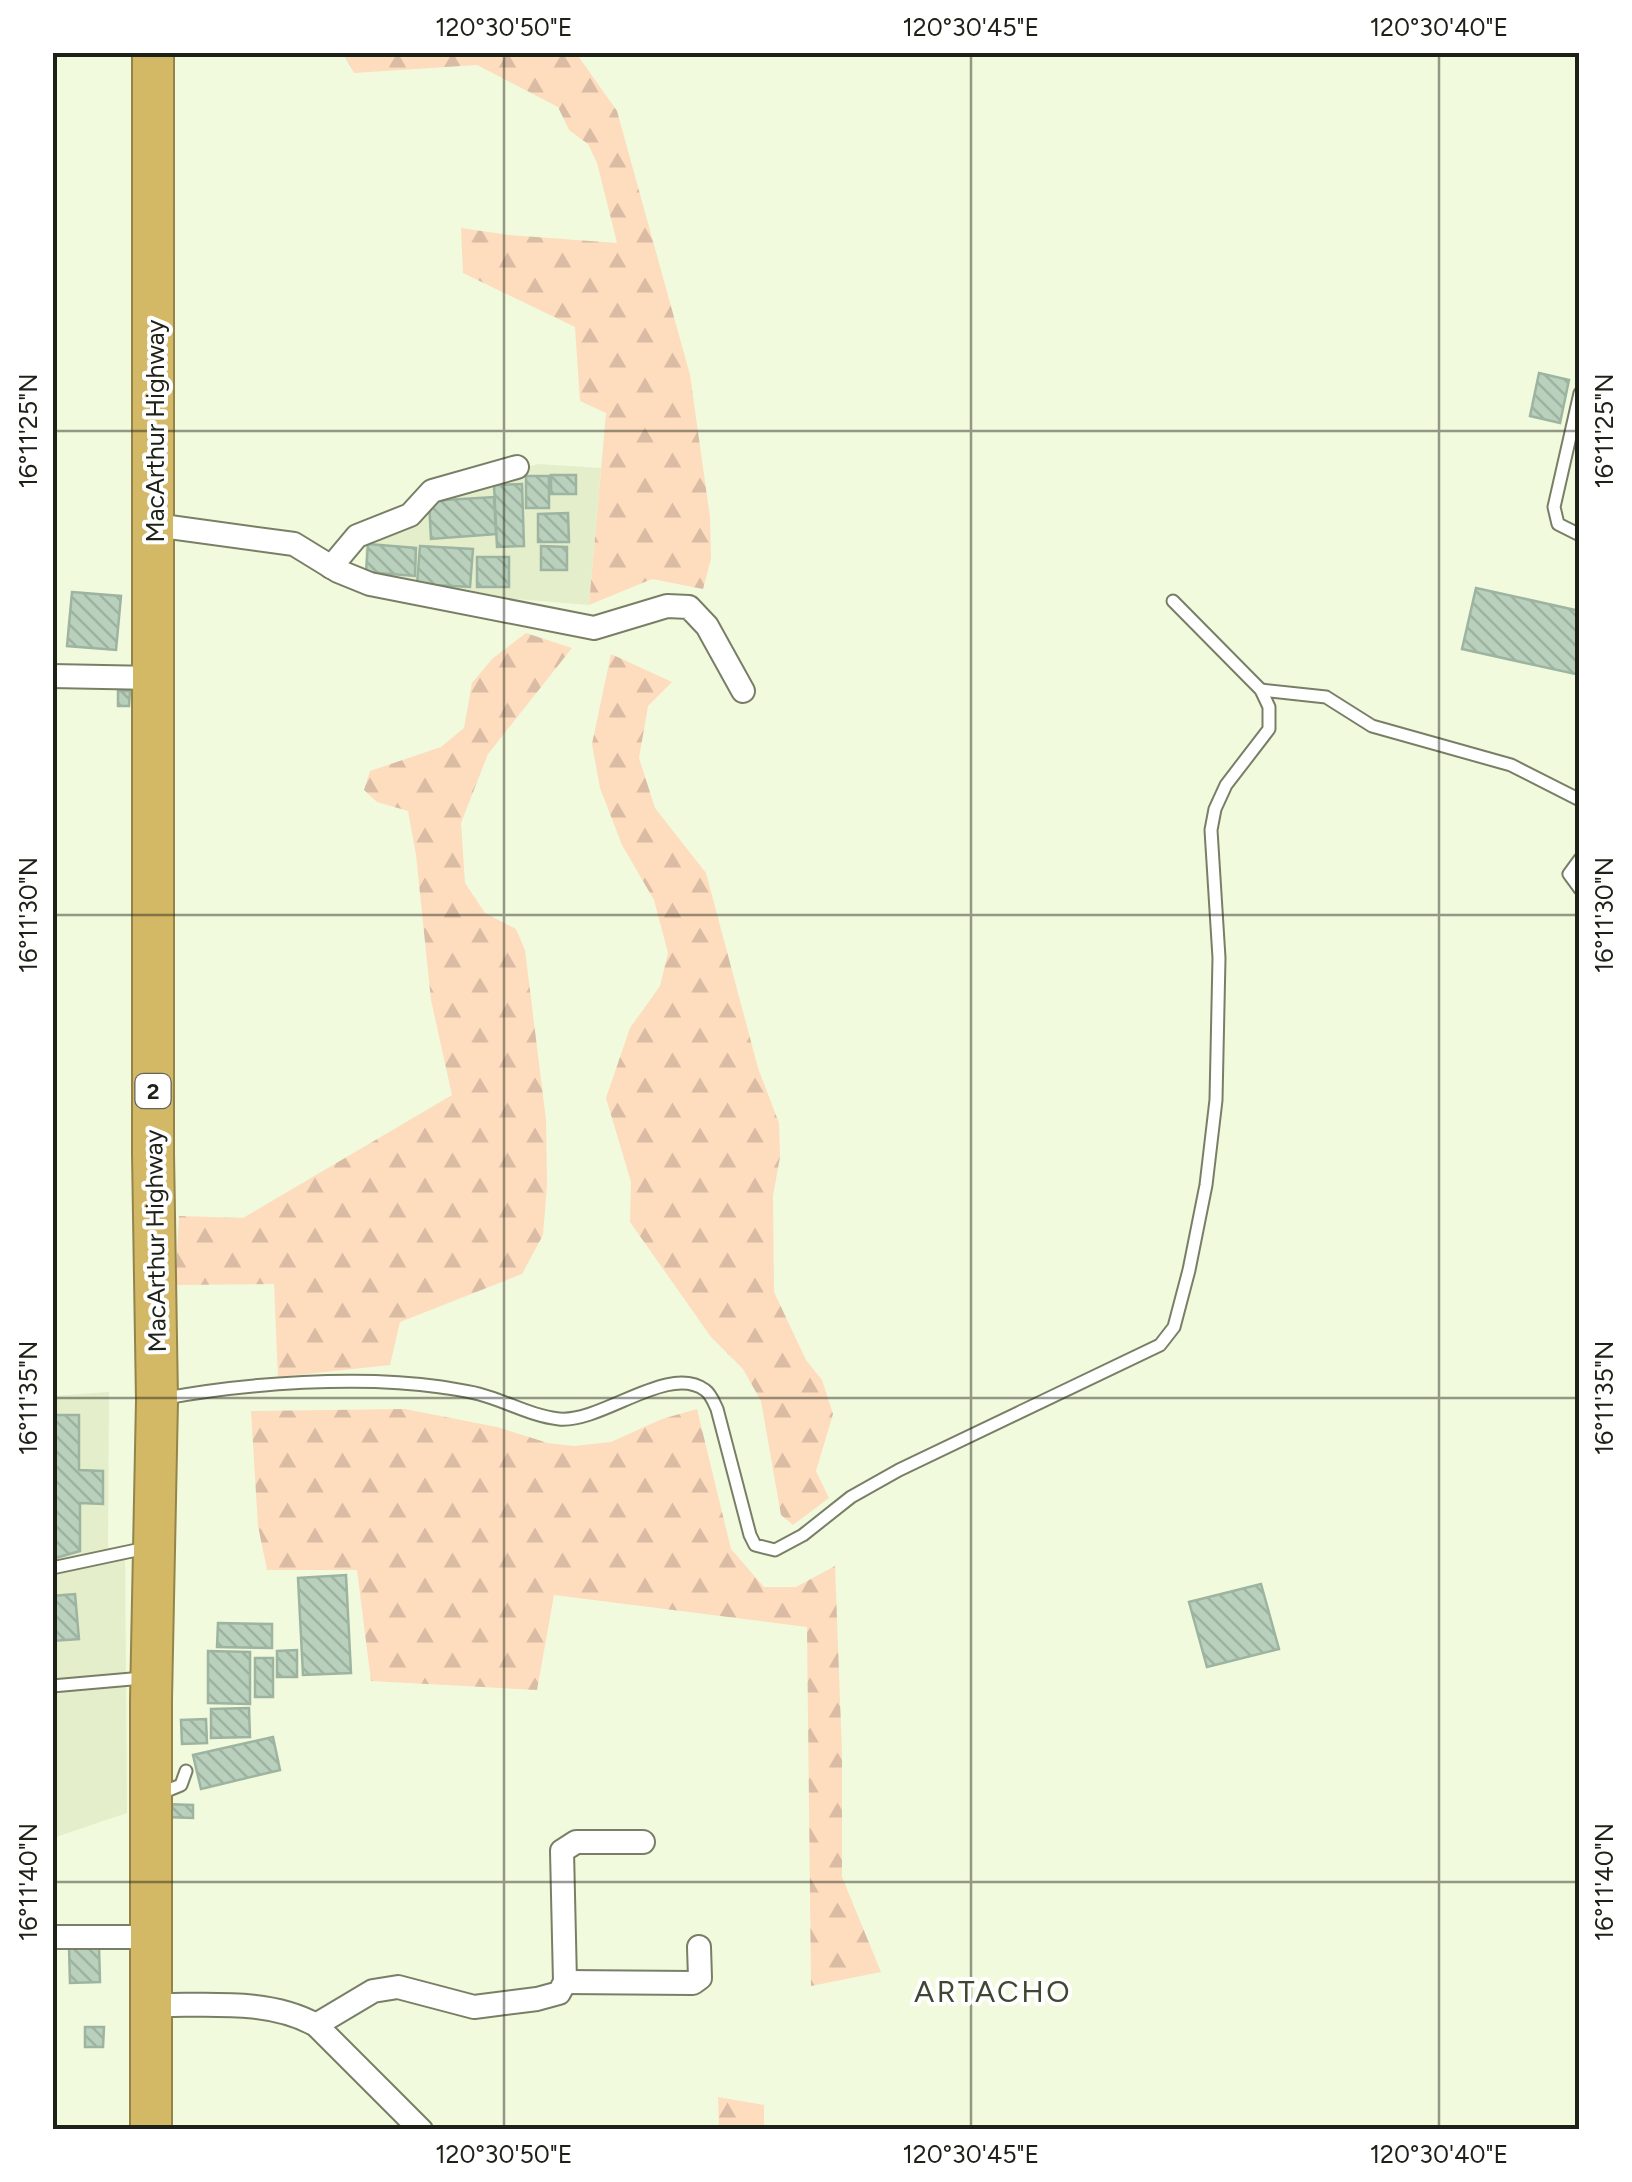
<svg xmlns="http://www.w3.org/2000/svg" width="1632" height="2182" font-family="Figtree,sans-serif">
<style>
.built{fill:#e4eecb}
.forest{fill:url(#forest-firs)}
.building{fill:url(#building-back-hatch);stroke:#9db4a0;stroke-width:2.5}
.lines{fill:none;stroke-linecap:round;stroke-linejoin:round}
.lane-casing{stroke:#787f66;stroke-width:15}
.street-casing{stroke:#787f66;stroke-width:26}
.highway-casing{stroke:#94844a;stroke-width:44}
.lane{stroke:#fff;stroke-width:11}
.street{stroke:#fff;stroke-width:22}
.highway{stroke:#d3b966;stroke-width:40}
.ticks{fill:none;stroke:#1e2117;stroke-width:2.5;stroke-opacity:0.45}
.labels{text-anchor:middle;stroke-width:8;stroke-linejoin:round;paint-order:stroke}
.shield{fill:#fff;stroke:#62645d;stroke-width:2.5}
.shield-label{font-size:22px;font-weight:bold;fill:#1e2117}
.street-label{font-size:25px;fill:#1e2117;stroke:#fff}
.quarter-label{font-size:30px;letter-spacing:2.5px;fill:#404630;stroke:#fff}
.neatline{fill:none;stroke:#1e2117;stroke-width:4}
.ticks-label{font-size:25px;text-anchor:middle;fill:#1e2117}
</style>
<defs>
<pattern id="forest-firs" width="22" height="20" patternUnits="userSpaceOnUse" patternTransform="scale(2.5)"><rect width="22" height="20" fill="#fedcbe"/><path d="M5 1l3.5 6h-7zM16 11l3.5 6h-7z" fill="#d9bca3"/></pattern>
<pattern id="building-back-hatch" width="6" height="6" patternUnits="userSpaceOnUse" patternTransform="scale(2.5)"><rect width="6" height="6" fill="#b8d0bc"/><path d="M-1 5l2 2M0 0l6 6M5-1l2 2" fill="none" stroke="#9eb2a1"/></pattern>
</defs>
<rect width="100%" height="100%" fill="#f1fadd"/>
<g class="built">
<path d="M538,464L601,468L589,605L456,594L365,572V534L433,495Z"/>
<path d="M109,1392L108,1548L125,1545L127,1813L53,1838V1396Z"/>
</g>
<g class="forest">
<path d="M343,53H576L617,111L690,375L710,517L711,559L703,589L652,579L589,605L606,413L580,401L575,327L463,273L461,228L509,235L617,243L597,163L588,144L569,130L558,107L477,65L354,73Z"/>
<path d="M526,633L572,648L488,754L461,823L465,883L485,913L516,929L525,950L546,1120L547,1185L543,1235L522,1274L400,1322L390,1365L278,1377L274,1284L175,1285L179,1216L243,1218L452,1095L431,1000L416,855L408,811L377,802L364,790L370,771L441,747L464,728L472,683L492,659Z"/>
<path d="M611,654L672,682L648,706L639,758L655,808L706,873L758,1068L779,1123L780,1157L773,1196L774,1292L806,1360L822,1380L833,1414L816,1471L829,1498L793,1525L781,1515L761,1401L743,1369L711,1337L630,1222L631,1182L606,1098L630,1028L660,986L668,953L654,900L622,845L600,788L592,744Z"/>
<path d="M405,1409L497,1427L548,1443L574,1446L611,1442L662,1419L697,1409L731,1549L764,1587H796L835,1566L842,1753V1877L881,1972L811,1986L807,1627L554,1595L537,1690L371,1681L357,1570H267L258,1526L251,1411Z"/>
<path d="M718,2097L764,2105V2129H719Z"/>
</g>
<g class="building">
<path d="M1539,373L1569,380L1560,423L1530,416Z"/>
<rect x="551" y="475" width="25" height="19"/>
<rect x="526" y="476" width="23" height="32"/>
<path d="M522,484L524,546L497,547L494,485Z"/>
<path d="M494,497L496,534L431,539L429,501Z"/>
<path d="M568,513L569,542H538V514Z"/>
<path d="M368,544L416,548L415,576L366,572Z"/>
<path d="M420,546L473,549L470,587L417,584Z"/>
<path d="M541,546L567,547V570H541Z"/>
<rect x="477" y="557" width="32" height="30"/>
<path d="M1476,588L1580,611V675L1462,649Z"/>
<path d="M72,592L121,596L116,650L67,646Z"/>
<path d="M118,691H130L129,706H118Z"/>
<path d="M52,1415H79V1470L103,1471V1504L80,1503V1551L52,1559Z"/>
<path d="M346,1575L351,1673L303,1675L298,1578Z"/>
<path d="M1261,1584L1279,1649L1207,1667L1189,1602Z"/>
<path d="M75,1594L79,1639L52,1641V1596Z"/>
<path d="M218,1623L272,1624V1648L217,1647Z"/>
<path d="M297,1650V1677H277V1651Z"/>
<path d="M208,1651L250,1652V1704L208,1703Z"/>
<rect x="255" y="1658" width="18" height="39"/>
<path d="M249,1708L250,1737L211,1738V1709Z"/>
<path d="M206,1719L207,1743L182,1744L181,1720Z"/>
<path d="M273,1737L280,1770L201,1789L193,1755Z"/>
<path d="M164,1804L193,1805V1818L164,1817Z"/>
<path d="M99,1946L100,1982L70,1983L69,1947Z"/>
<path d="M85,2027H104L103,2047H85Z"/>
</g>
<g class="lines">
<defs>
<g id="lane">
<path d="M1580,393L1554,507L1558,524L1580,535"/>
<path d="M1261,690L1326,697L1372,726L1511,765L1580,800"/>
<path d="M1580,859L1569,874L1580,889"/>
<path d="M166,1398C247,1383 359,1375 441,1387C453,1389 467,1391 479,1394C506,1401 531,1416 559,1419C602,1423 668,1363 705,1390C711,1394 714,1403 717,1409L750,1535L755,1545L775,1550L803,1535L851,1497L899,1470L1160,1345L1174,1327L1189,1270L1206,1185L1216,1100L1219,958L1211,830L1215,809L1226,785L1269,729V707L1261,690L1173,601"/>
<path d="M52,1568L146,1548"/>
<path d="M52,1686L143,1678"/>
<path d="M159,1794L181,1785L186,1771"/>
</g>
<g id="street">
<path d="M155,525L294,544L338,571L370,584L594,628L667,606L689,607L707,626L743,691"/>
<path d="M331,567L357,536L410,515L432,491L517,467"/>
<path d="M52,676L154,678"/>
<path d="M52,1937H153"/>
<path d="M565,1982L693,1983L700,1978L699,1947"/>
<path d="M152,2005C205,2006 268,1998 316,2025L421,2130"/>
<path d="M316,2025L373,1991L398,1987L474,2007L537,1999L559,1993L565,1982L562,1851L576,1842H643"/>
</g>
<path id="highway" d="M151,2130V1700L157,1400L153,1154V52"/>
</defs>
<use href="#lane" class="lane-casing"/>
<use href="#street" class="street-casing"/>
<use href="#highway" class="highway-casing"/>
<use href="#lane" class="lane"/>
<use href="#street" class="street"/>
<use href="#highway" class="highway"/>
</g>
<path class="ticks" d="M504,52V2130M971,52V2130M1439,52V2130M52,431H1580M52,915H1580M52,1398H1580M52,1882H1580"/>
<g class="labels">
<rect class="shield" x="135.5" y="1074" width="35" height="34" rx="8"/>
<g class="shield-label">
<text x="153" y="1099">2</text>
</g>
<g class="street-label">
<text transform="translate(155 431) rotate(-90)" y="9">MacArthur Highway</text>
<text transform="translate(155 1241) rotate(-91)" y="9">MacArthur Highway</text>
</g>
<g class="quarter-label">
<text x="993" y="2002">ARTACHO</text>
</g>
</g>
<rect width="1632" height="2182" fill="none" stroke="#ffffff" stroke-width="110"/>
<rect x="55" y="55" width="1522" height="2072" class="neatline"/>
<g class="ticks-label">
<text x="504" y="36">120°30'50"E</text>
<text x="971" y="36">120°30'45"E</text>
<text x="1439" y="36">120°30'40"E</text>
<text transform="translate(1604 431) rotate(-90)" y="9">16°11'25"N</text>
<text transform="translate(28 431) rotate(-90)" y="9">16°11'25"N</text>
<text transform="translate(1604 915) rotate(-90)" y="9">16°11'30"N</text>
<text transform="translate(28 915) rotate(-90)" y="9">16°11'30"N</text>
<text transform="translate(1604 1398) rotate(-90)" y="9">16°11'35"N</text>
<text transform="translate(28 1398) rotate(-90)" y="9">16°11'35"N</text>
<text transform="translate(1604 1882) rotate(-90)" y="9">16°11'40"N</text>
<text transform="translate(28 1882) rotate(-90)" y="9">16°11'40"N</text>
<text x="504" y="2163">120°30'50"E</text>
<text x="971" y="2163">120°30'45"E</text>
<text x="1439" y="2163">120°30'40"E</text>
</g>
</svg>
